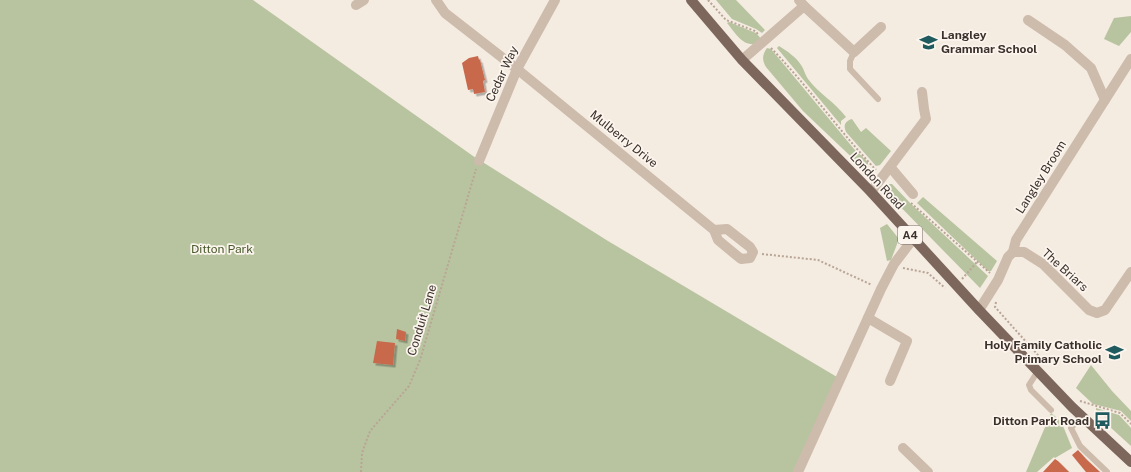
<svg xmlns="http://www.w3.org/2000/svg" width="1131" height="472" font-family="'Public Sans',sans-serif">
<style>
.green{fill:#b8c4a0}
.building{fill:#c8694b;filter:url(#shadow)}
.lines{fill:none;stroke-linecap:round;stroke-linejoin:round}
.path{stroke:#b9a596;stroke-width:2;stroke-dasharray:2 2;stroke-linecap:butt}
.lane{stroke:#cdbbac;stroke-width:6}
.street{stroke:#cdbbac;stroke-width:10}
.primary{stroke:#7d675c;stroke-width:10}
.labels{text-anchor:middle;stroke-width:3.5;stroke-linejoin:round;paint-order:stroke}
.shield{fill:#fbf5ee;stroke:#756b66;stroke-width:1}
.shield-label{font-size:11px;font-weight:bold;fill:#3b302b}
.poi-label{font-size:12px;font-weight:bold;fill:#3b302b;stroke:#fbf5ee;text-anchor:end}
.street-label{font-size:12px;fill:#3b302b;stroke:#fbf5ee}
.park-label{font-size:12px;fill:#4a5a2e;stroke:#fbf5ee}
</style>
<defs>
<filter id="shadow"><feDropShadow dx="2.5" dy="2.5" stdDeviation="0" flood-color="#0004"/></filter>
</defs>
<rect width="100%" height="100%" fill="#f4ebe1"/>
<g class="green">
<path d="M0,0H253L473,156L608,241L837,377L793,472H0Z"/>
<path d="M716,0H736L765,30L762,33L756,29L732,19Z"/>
<path d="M1131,16V32L1119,46L1104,39L1114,18Z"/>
<path d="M729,22L756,33L763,41C745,51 737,35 727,23Z"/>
<path d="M779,46C787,51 796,57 801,65C804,69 805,75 808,79C818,93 835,102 846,117L841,121V125L777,48Z"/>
<path d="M767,48L771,49L854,149L868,162V164L863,168L803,111L766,67C762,60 762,55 767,48Z"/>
<path d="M852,119L861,132L866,128L891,151L880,165L876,166L846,132C843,125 845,121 852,119Z"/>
<path d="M888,184H892L911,204L988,276L980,288L886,192L884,188Z"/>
<path d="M923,197L997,261L991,271H988L917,203Z"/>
<path d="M887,224L899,239L891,260L887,261L880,228Z"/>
<path d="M1091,365L1112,391L1131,411V421L1121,411L1093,404L1076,388Z"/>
<path d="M1096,408L1119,415L1131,428V446L1109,426L1110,421L1096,410Z"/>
<path d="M1051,413L1061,421L1072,448L1055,458L1054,457L1037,472H1026Z"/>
</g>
<g class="building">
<path d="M478,56L479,60H480L485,80L483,81L485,92L474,94L473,89L468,90L462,63L469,58Z"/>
<path d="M397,329L406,332L405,341L396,339Z"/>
<path d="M377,341L395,343L393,365L373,363Z"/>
<path d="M1078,450L1086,459L1100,472H1086L1072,455Z"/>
<path d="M1055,459L1058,461L1069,472H1043Z"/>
</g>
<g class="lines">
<g class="path">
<path d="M708,0L726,20L755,31L758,34"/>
<path d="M771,48C808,86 839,131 876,170"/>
<path d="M911,203L990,273"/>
<path d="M762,254L818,260L872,285"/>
<path d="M903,268L928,273L945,288"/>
<path d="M962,279L977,262"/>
<path d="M996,302L995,307L1045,363"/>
<path d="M1080,401L1120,413L1131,424"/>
<path d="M361,472L362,453L370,431L409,386L420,360L476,169"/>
</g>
<g class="lane">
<path d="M854,52L850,61V69L878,99"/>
<path d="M1038,371L1029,385L1031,390L1051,410"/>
<path d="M1081,416L1071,428L1080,446L1107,472"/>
</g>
<g class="street">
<path d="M436,0L445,13L517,69L714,230L727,229L750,247L753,252L750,258L741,259L718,240L714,230"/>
<path d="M356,5L364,0"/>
<path d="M804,6L854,52L881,27"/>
<path d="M1028,20L1065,45L1091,68L1105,100"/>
<path d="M742,60L804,6L799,0"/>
<path d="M479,161L517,69L555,0"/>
<path d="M891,168L913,194"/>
<path d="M871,192L926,119L924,109L922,92"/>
<path d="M1013,252H1024L1043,264L1089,310L1097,313L1105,310L1131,272"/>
<path d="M979,310L998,280L1008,257L1013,252L1016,240L1131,59"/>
<path d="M868,318L907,341L890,381"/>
<path d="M903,448L928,472"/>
<path d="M798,472L881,289L894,264L913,239"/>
</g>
<path class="primary" d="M691,0L742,60L871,192L979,310L1072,407L1131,462"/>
</g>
<defs>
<symbol id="school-bare" viewBox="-9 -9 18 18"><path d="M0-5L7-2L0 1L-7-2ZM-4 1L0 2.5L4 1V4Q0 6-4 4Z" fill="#1f5a5e" stroke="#fbf5ee" stroke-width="2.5" paint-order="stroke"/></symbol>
<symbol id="bus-bare" viewBox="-9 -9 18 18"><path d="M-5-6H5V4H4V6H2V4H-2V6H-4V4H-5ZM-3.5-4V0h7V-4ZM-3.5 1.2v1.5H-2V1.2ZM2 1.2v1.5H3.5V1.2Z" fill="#1f5a5e" stroke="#fbf5ee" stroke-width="2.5" paint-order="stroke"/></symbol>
</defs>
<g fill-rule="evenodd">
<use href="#school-bare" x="916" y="30" width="25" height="25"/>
<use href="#school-bare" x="1102" y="340" width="25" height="25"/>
<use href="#bus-bare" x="1090" y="408" width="25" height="25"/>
</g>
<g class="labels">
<rect class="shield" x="898" y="226" width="24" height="18" rx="3"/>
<g class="shield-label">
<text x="910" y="239">A4</text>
</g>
<g class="poi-label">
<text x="941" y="39" text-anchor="start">Langley<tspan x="941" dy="14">Grammar School</tspan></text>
<text x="1102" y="349">Holy Family Catholic<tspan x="1102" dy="14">Primary School</tspan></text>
<text x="1089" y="425">Ditton Park Road</text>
</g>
<g class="street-label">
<text transform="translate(502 74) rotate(-65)" y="4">Cedar Way</text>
<text transform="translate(624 139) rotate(39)" y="4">Mulberry Drive</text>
<text transform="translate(1041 177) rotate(-58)" y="4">Langley Broom</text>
<text transform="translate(877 181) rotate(47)" y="4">London Road</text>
<text transform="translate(1065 270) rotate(42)" y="4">The Briars</text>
<text transform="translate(422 320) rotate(-73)" y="4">Conduit Lane</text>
</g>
<g class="park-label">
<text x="222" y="253">Ditton Park</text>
</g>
</g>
</svg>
